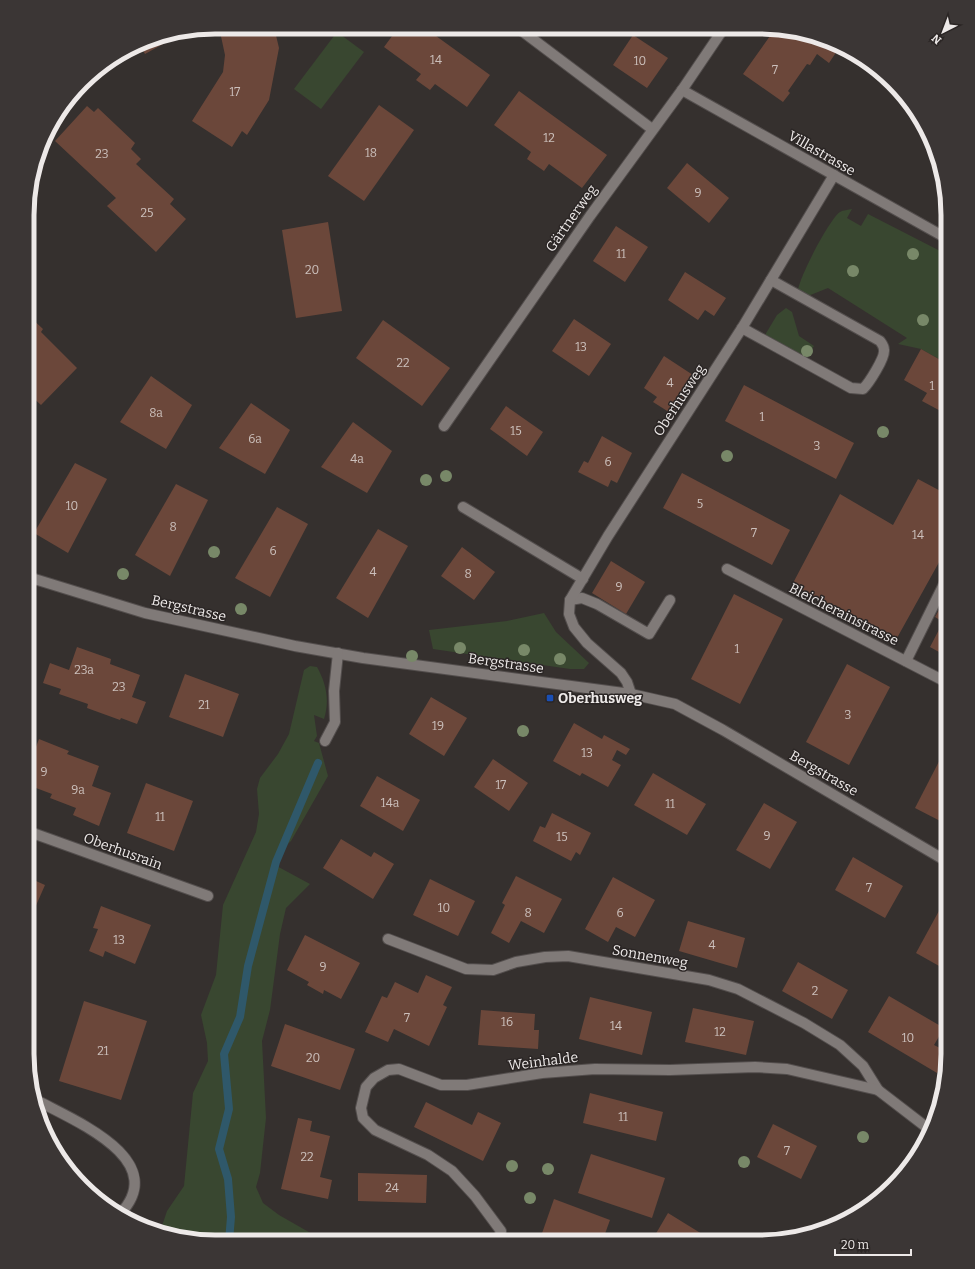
<svg xmlns="http://www.w3.org/2000/svg" width="975" height="1269" font-family="Bitter,serif">
<style>
.green{fill:#394730}
.lines{fill:none;stroke-linecap:round;stroke-linejoin:round}
.stream{stroke:#2f586a;stroke-width:8}
.building{fill:#6b473a}
.minor-casing{stroke:#534e4d;stroke-width:12}
.minor{stroke:#807a78;stroke-width:10}
.tree{fill:#788868}
.transit-dot{fill:#1a4fb4;stroke:#2b2625;stroke-width:1.5}
.labels{text-anchor:middle;stroke-width:3;stroke-linejoin:round;paint-order:stroke}
.number-label{font-size:12px;fill:#ccc0bc}
.street-label{font-size:14px;fill:#ede9e8;stroke:#2b2625}
.poi-label{font-size:14px;font-weight:bold;fill:#ede9e8;stroke:#2b2625;text-anchor:start}
.rim{fill:none;stroke:#ede9e8;stroke-width:5}
</style>
<rect width="100%" height="100%" fill="#35302e"/>
<g class="green">
<path d="M337,32L364,52L321,109L294,89Z"/>
<path d="M852,209L847,218L861,226L868,214L948,255V355L944,362L921,349L898,344L907,338L828,288L803,298L798,292C797,281 830,218 840,212C843,210 848,210 852,209Z"/>
<path d="M786,308L792,312L799,336L814,346L804,361L765,338V335L777,315Z"/>
<path d="M544,613L556,632L589,663L584,669H570L433,649L429,630L507,621Z"/>
<path d="M310,666L317,667C326,683 330,700 324,719L314,715L317,736L314,741L319,743L328,776L291,841L277,854L273,864L310,884L286,908L280,934L270,1010L262,1041L266,1118L260,1173L256,1187L263,1203L279,1215L314,1235L331,1241L191,1240L161,1229L167,1211L184,1186L193,1093L208,1061L207,1043L201,1015L216,975L223,905L256,832L259,814L257,789L260,778L278,754L289,734L304,670Z"/>
</g>
<g class="lines">
<path class="stream" d="M229,1241L231,1217L228,1179L219,1149L229,1109L224,1054L240,1017L248,966L276,862L318,763"/>
</g>
<g class="building">
<path d="M219,27H274L279,48L269,100L247,135L242,131L232,147L192,121L223,72L225,55Z"/>
<path d="M398,28H425L490,75L467,107L435,84L430,90L416,80L421,74L384,47Z"/>
<path d="M775,29H781L789,35L792,31L836,48L835,50L837,51L829,63L817,54L810,65L807,64L788,91L790,93L783,102L743,74Z"/>
<path d="M170,35L172,39L145,54L140,45L155,37Z"/>
<path d="M633,35L668,58L647,88L613,65Z"/>
<path d="M519,91L607,155L582,188L549,164L544,171L527,159L531,152L494,125Z"/>
<path d="M379,105L414,130L364,201L328,176Z"/>
<path d="M87,106L94,112L98,108L135,143L131,149L141,159L136,164L174,199L170,204L186,219L156,252L107,206L116,198L55,141Z"/>
<path d="M687,163L729,198L709,223L667,188Z"/>
<path d="M328,222L342,311L296,318L282,230Z"/>
<path d="M616,226L648,247L625,282L593,261Z"/>
<path d="M685,272L726,298L714,316L705,310L698,320L668,300Z"/>
<path d="M28,315L43,329L41,332L77,368L41,405L28,393Z"/>
<path d="M574,319L611,344L589,376L552,351Z"/>
<path d="M383,320L450,368L422,406L356,358Z"/>
<path d="M921,349L944,362L948,355V415L922,401L927,393L904,380Z"/>
<path d="M664,356L696,377L672,414L653,402L657,397L644,388Z"/>
<path d="M151,376L192,405L166,449L120,422Z"/>
<path d="M744,385L854,443L836,479L725,421Z"/>
<path d="M251,403L290,430L265,474L219,448Z"/>
<path d="M506,406L543,432L527,456L490,429Z"/>
<path d="M353,422L392,451L367,493L321,467Z"/>
<path d="M602,436L632,453L617,483L611,480L608,487L578,472L584,461L588,463Z"/>
<path d="M75,463L107,479L68,553L34,533Z"/>
<path d="M682,473L790,530L772,565L663,508Z"/>
<path d="M918,479L948,495V546L897,638L792,585L840,494L893,525Z"/>
<path d="M176,484L208,500L170,576L135,555Z"/>
<path d="M277,507L308,524L270,597L235,578Z"/>
<path d="M378,529L408,546L368,618L336,598Z"/>
<path d="M462,547L495,572L474,600L441,576Z"/>
<path d="M611,561L645,582L626,614L592,593Z"/>
<path d="M734,594L783,619L740,704L691,679Z"/>
<path d="M948,594V657L930,647L943,622L935,617Z"/>
<path d="M77,647L111,659L110,664L140,675L132,697L146,702L137,724L121,718L120,720L87,708L88,704L59,694L61,689L43,683L50,663L69,670Z"/>
<path d="M847,664L890,687L849,765L806,742Z"/>
<path d="M185,674L239,694L223,737L169,717Z"/>
<path d="M431,697L467,718L444,756L409,734Z"/>
<path d="M574,723L602,739L604,735L630,749L626,755L617,750L612,760L621,765L608,787L582,773L580,776L553,761Z"/>
<path d="M39,739L69,751L67,754L99,766L92,786L111,793L99,826L73,815L76,808L50,798L52,794L28,785V758L31,760Z"/>
<path d="M948,744V825L915,808Z"/>
<path d="M493,759L528,783L509,811L474,787Z"/>
<path d="M653,773L706,804L687,835L634,805Z"/>
<path d="M377,776L420,800L403,831L360,806Z"/>
<path d="M146,783L193,801L174,851L127,833Z"/>
<path d="M764,803L797,822L770,869L736,850Z"/>
<path d="M552,813L591,833L580,855L576,852L571,861L533,841L540,826L545,828Z"/>
<path d="M341,839L371,857L374,852L394,864L373,899L323,868Z"/>
<path d="M853,857L903,886L885,918L835,890Z"/>
<path d="M516,876L562,899L544,933L521,921L509,943L491,933L505,905L502,903Z"/>
<path d="M27,877L45,885L27,926Z"/>
<path d="M613,877L655,900L635,937L616,927L608,942L585,929Z"/>
<path d="M430,879L475,901L458,936L413,915Z"/>
<path d="M101,906L151,925L135,964L105,951L103,957L89,951L98,929L93,928Z"/>
<path d="M940,909L948,914V971L916,953Z"/>
<path d="M688,921L745,938L737,968L679,951Z"/>
<path d="M305,935L360,963L341,999L324,990L323,994L307,985L309,982L287,970Z"/>
<path d="M798,962L848,990L832,1019L782,991Z"/>
<path d="M426,975L452,987L443,1005L447,1007L429,1046L394,1029L388,1042L365,1032L382,996L387,998L395,982L418,993Z"/>
<path d="M889,996L944,1028L934,1045L948,1052V1054L937,1073L868,1032Z"/>
<path d="M590,997L652,1012L642,1055L579,1039Z"/>
<path d="M84,1001L147,1021L121,1100L59,1081Z"/>
<path d="M693,1008L754,1021L746,1055L685,1042Z"/>
<path d="M481,1010L535,1014L534,1030H539L538,1049L478,1045Z"/>
<path d="M285,1024L355,1049L340,1090L271,1066Z"/>
<path d="M590,1093L663,1112L656,1141L583,1123Z"/>
<path d="M426,1102L472,1125L478,1112L501,1123L483,1161L414,1127Z"/>
<path d="M298,1118L312,1121L310,1131L330,1136L320,1177L332,1180L328,1199L281,1189Z"/>
<path d="M773,1124L817,1146L801,1179L757,1157Z"/>
<path d="M591,1154L665,1178L652,1218L578,1193Z"/>
<path d="M358,1173L427,1175L426,1203L358,1201Z"/>
<path d="M554,1199L610,1220L602,1242L548,1241L540,1239Z"/>
<path d="M668,1213L715,1242H651Z"/>
</g>
<g class="lines">
<defs>
<g id="minor">
<path d="M518,28L652,129"/>
<path d="M682,90L948,239"/>
<path d="M742,328L851,388L863,389C869,383 885,358 884,350C884,346 882,344 880,341L771,280"/>
<path d="M444,426L590,216L682,90L724,28"/>
<path d="M463,507L583,579"/>
<path d="M727,569L948,683"/>
<path d="M28,577L145,613L295,646L363,658L631,694L675,704L723,730L948,862"/>
<path d="M570,600L582,598L597,604L649,634L670,600"/>
<path d="M906,661L948,576"/>
<path d="M631,694L627,682L621,673L587,643L574,627L569,614L570,600L608,536L742,328L834,175"/>
<path d="M325,741L335,722L334,691L338,653"/>
<path d="M27,831L208,896"/>
<path d="M388,939L466,969L493,970L516,962L545,957L568,956L709,980L738,989L804,1023L840,1045L863,1066L878,1090"/>
<path d="M38,1101C75,1121 171,1160 120,1214"/>
<path d="M498,1241L501,1231L475,1196L452,1171L428,1155L375,1130L363,1118L361,1108L366,1087L374,1078L388,1070L399,1069L441,1085H467L542,1073L595,1069L670,1070L755,1067L787,1069L878,1090L930,1130"/>
</g>
</defs>
<use href="#minor" class="minor-casing"/>
<use href="#minor" class="minor"/>
</g>
<g class="tree">
<circle cx="913" cy="254" r="6"/>
<circle cx="853" cy="271" r="6"/>
<circle cx="923" cy="320" r="6"/>
<circle cx="807" cy="351" r="6"/>
<circle cx="883" cy="432" r="6"/>
<circle cx="727" cy="456" r="6"/>
<circle cx="446" cy="476" r="6"/>
<circle cx="426" cy="480" r="6"/>
<circle cx="214" cy="552" r="6"/>
<circle cx="123" cy="574" r="6"/>
<circle cx="241" cy="609" r="6"/>
<circle cx="460" cy="648" r="6"/>
<circle cx="524" cy="650" r="6"/>
<circle cx="412" cy="656" r="6"/>
<circle cx="560" cy="659" r="6"/>
<circle cx="523" cy="731" r="6"/>
<circle cx="863" cy="1137" r="6"/>
<circle cx="744" cy="1162" r="6"/>
<circle cx="512" cy="1166" r="6"/>
<circle cx="548" cy="1169" r="6"/>
<circle cx="530" cy="1198" r="6"/>
</g>
<rect class="transit-dot" x="546" y="694" width="8" height="8" rx="2"/>
<g class="labels">
<g class="number-label">
<text x="436" y="64">14</text>
<text x="640" y="65">10</text>
<text x="775" y="74">7</text>
<text x="235" y="96">17</text>
<text x="549" y="142">12</text>
<text x="371" y="157">18</text>
<text x="102" y="158">23</text>
<text x="698" y="197">9</text>
<text x="147" y="217">25</text>
<text x="621" y="258">11</text>
<text x="312" y="274">20</text>
<text x="581" y="351">13</text>
<text x="403" y="367">22</text>
<text x="670" y="387">4</text>
<text x="932" y="390">1</text>
<text x="156" y="417">8a</text>
<text x="762" y="421">1</text>
<text x="516" y="435">15</text>
<text x="255" y="443">6a</text>
<text x="817" y="450">3</text>
<text x="357" y="463">4a</text>
<text x="608" y="466">6</text>
<text x="700" y="508">5</text>
<text x="72" y="510">10</text>
<text x="173" y="531">8</text>
<text x="754" y="537">7</text>
<text x="918" y="539">14</text>
<text x="273" y="555">6</text>
<text x="373" y="576">4</text>
<text x="468" y="578">8</text>
<text x="619" y="591">9</text>
<text x="737" y="653">1</text>
<text x="84" y="674">23a</text>
<text x="119" y="691">23</text>
<text x="204" y="709">21</text>
<text x="848" y="719">3</text>
<text x="438" y="730">19</text>
<text x="587" y="757">13</text>
<text x="44" y="776">9</text>
<text x="501" y="789">17</text>
<text x="78" y="794">9a</text>
<text x="390" y="807">14a</text>
<text x="670" y="808">11</text>
<text x="160" y="821">11</text>
<text x="767" y="840">9</text>
<text x="562" y="841">15</text>
<text x="869" y="892">7</text>
<text x="444" y="912">10</text>
<text x="528" y="917">8</text>
<text x="620" y="917">6</text>
<text x="119" y="944">13</text>
<text x="712" y="949">4</text>
<text x="323" y="971">9</text>
<text x="815" y="995">2</text>
<text x="407" y="1022">7</text>
<text x="507" y="1026">16</text>
<text x="616" y="1030">14</text>
<text x="720" y="1036">12</text>
<text x="908" y="1042">10</text>
<text x="103" y="1055">21</text>
<text x="313" y="1062">20</text>
<text x="623" y="1121">11</text>
<text x="787" y="1155">7</text>
<text x="307" y="1161">22</text>
<text x="392" y="1192">24</text>
</g>
<g class="street-label">
<text transform="translate(822 153) rotate(30)" y="5">Villastrasse</text>
<text transform="translate(571 218) rotate(-55)" y="5">Gärtnerweg</text>
<text transform="translate(679 400) rotate(-57)" y="5">Oberhusweg</text>
<text transform="translate(189 608) rotate(13)" y="5">Bergstrasse</text>
<text transform="translate(844 614) rotate(27)" y="5">Bleicherainstrasse</text>
<text transform="translate(506 663) rotate(8)" y="5">Bergstrasse</text>
<text transform="translate(824 773) rotate(30)" y="5">Bergstrasse</text>
<text transform="translate(123 851) rotate(20)" y="5">Oberhusrain</text>
<text transform="translate(650 956) rotate(10)" y="5">Sonnenweg</text>
<text transform="translate(543 1061) rotate(-7)" y="5">Weinhalde</text>
</g>
<g class="poi-label">
<text x="558" y="703">Oberhusweg</text>
</g>
</g>
<path d="M0 0H975V1269H0ZM215 34H760A181 181 0 0 1 941 215V1054A181 181 0 0 1 760 1235H215A181 181 0 0 1 34 1054V215A181 181 0 0 1 215 34Z" fill="#3b3635" fill-rule="evenodd"/>
<path class="rim" d="M215 34H760A181 181 0 0 1 941 215V1054A181 181 0 0 1 760 1235H215A181 181 0 0 1 34 1054V215A181 181 0 0 1 215 34Z"/>
<g transform="translate(943 32) rotate(222)" stroke="#2b2625" stroke-width="3" paint-order="stroke">
<path d="M0-3L7 15L0 10L-7 15Z" fill="#ede9e8"/>
<text y="-6" font-size="11" font-weight="bold" text-anchor="middle" fill="#ede9e8">N</text>
</g>
<path d="M835 1249v6h76v-6" fill="none" stroke="#ede9e8" stroke-width="2"/>
<text x="841" y="1249" font-size="12" fill="#ede9e8" stroke="#2b2625" stroke-width="3" paint-order="stroke">20 m</text>
</svg>
